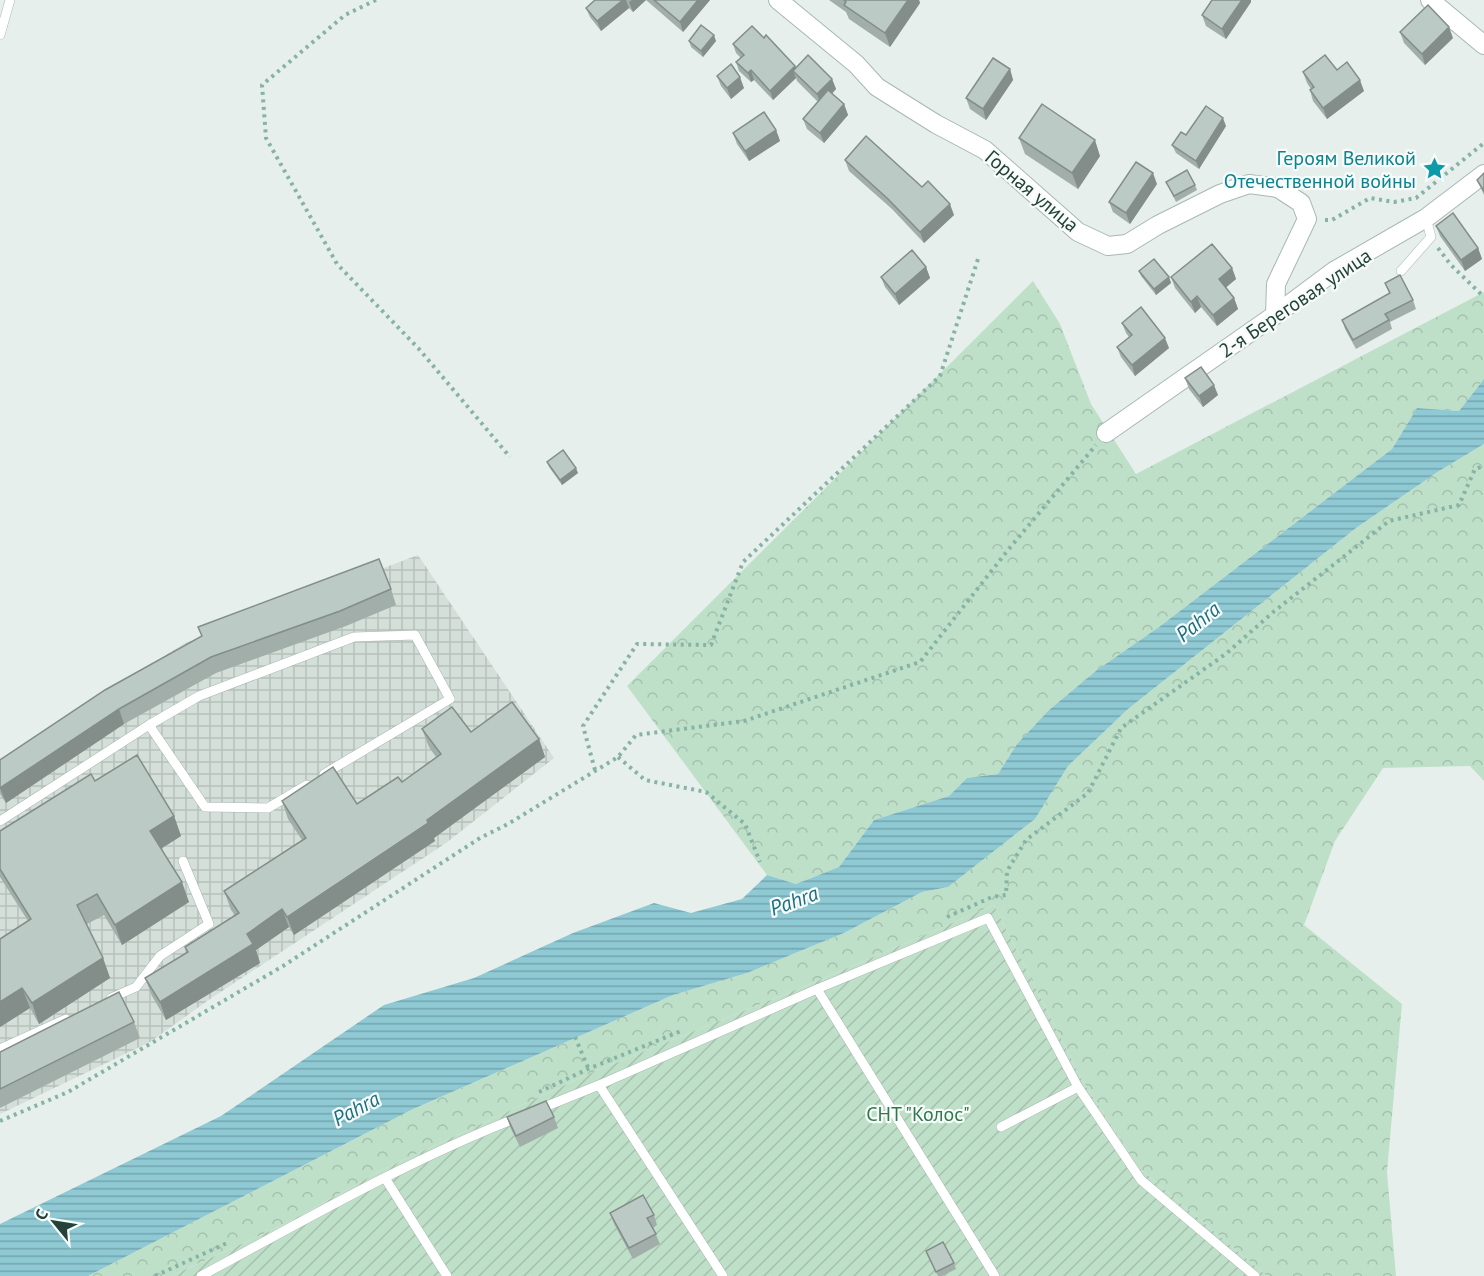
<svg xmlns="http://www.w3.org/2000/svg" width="1484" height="1276" font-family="'PT Sans',sans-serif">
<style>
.industrial{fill:url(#industrial-grid)}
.forest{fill:url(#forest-crowns)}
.garden{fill:url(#garden-furrows)}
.water{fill:url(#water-rules)}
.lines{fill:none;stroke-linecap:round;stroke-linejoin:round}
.service-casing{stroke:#a8b8b2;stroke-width:10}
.minor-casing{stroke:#a8b8b2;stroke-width:20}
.path{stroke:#86b3a5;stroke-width:4;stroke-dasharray:3 4.5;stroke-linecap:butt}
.service{stroke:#fff;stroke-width:9}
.minor{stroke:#fff;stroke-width:18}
.wall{fill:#a1aea9}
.shaded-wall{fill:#838d89}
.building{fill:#bbcac4;stroke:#838d89;stroke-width:1.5}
.labels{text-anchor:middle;stroke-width:4.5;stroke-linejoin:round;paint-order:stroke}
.culture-label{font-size:20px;fill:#0d838f;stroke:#f7fbf9;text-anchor:end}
.street-label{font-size:20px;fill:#24423a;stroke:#f7fbf9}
.park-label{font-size:20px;fill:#2d7a4b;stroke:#f7fbf9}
.water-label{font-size:21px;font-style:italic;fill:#1c6f80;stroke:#f7fbf9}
</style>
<defs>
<pattern id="industrial-grid" width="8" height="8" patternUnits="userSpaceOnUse" patternTransform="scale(1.5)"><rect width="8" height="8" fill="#d4dfda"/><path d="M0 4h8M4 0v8" fill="none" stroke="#b6c1bc"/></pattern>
<pattern id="forest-crowns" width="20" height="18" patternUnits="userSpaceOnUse" patternTransform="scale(1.5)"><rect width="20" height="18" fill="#bfe0c8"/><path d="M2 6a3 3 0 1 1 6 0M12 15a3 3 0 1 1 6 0" fill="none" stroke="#a4c1ad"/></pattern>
<pattern id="garden-furrows" width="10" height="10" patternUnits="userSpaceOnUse" patternTransform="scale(1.5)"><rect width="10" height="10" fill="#bfe0c8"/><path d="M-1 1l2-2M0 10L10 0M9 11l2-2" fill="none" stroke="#a4c1ad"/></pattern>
<pattern id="water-rules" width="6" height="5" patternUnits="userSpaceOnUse" patternTransform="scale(1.5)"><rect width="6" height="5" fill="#8ec9d4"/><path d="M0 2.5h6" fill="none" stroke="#74a5ad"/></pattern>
</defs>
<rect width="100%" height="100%" fill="#e6efeb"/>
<path class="industrial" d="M418,555L554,758L446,843L210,999L150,1042L0,1114V764L183,644Z"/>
<g class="forest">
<path d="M1033,281L1060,324L1091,404L1136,474L1484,292V379L1459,411L1417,408L1392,449L1159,627L1097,670L1049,710L1017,744L998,774L967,778L949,796L874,820L839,867L796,884L767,875L627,686Z"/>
<path d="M1484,444V781L1470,766L1383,768L1335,841L1304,925L1402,1004L1387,1172L1396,1276H1267L1138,1167L1082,1080L994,905L815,982L591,1073L380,1171L285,1224L171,1276H88L411,1110L673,995L747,973L844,933L922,892L948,887L1035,819L1068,766L1128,709L1356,528L1439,471Z"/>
</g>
<path class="garden" d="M994,905L1082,1080L1138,1167L1267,1276H171L285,1224L380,1171L591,1073L815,982Z"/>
<path class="water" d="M1484,379V444L1439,471L1356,528L1128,709L1068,766L1035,819L948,887L922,892L844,933L747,973L673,995L411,1110L88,1276H0V1224L221,1116L384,1005L474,978L573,933L654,903L691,913L742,899L767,875L796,884L839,867L874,820L949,796L967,778L998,774L1017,744L1049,710L1097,670L1159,627L1392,449L1417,408L1459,411Z"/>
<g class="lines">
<defs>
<g id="service">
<path d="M0,35L10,0"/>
<path d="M1401,271L1431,237L1426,218"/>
<path d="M149,725L205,807L268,808L307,785"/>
<path d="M0,821L149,725L199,696L354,637L415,635L450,699L324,774"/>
<path d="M817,989L995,1276"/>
<path d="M111,998L136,987L160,956L209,924L183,861"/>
<path d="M0,1049L66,1019"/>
<path d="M599,1085L723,1276"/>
<path d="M537,1110L599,1085L817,989L988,918L1078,1087L1141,1180L1255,1276"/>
<path d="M1001,1127L1078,1087"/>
<path d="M385,1178L447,1276"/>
<path d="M201,1276C305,1220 408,1160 519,1117"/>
</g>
<g id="minor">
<path d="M778,0L856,64L877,87L936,124L985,150L1078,232L1108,246L1127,244L1158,225L1220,194L1249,184L1278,188L1301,203L1307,219L1276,284L1275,315"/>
<path d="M1430,0L1484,45"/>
<path d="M1106,433L1275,315L1334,271L1426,218L1484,174"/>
</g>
</defs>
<use href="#service" class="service-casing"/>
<use href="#minor" class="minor-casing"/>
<g class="path">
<path d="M376,0L345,15L262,85L266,138L337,264L419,349L510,457"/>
<path d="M1325,220H1332L1370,198L1394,202L1416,198L1484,143"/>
<path d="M1438,248L1451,265L1484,297"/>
<path d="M618,757L645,780L706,792L745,824L760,862"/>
<path d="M595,770L583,726L637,644L711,645L743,562L940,376L978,259"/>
<path d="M947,917L992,897L1006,895L1007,871L1026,840L1088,793L1121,728L1227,653L1272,613L1389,521L1459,505L1475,469L1484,466"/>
<path d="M575,1037L589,1070"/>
<path d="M539,1092L588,1069L681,1031"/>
<path d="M0,1121L68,1092L283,966L480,838L508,824L618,757L636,735L744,721L920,662L1008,550L1096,445"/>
<path d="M155,1276L227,1243"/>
</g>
<use href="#service" class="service"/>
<use href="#minor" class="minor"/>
</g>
<g class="wall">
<path d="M595,0H710L683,32L646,0L633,12L629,8L601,31L590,17L586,8Z"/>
<path d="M829,0H919L920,3L890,47L849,19L846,12Z"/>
<path d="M1251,2L1226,39L1206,26L1202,15Z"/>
<path d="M1400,32L1453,38L1425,65L1404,43Z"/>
<path d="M764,38L795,66L796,68L832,79L836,89L832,94L844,104L848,115L824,143L807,129L803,119L818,102L797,81L796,78L773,100L754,80L751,82L739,71L736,62L741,58L736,53L733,44Z"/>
<path d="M689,41H716L703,57L691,47Z"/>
<path d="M1010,69L1013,80L986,120L970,109L966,98Z"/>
<path d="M1337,70L1364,91L1327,119L1313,101L1310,90L1311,89L1307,83L1303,72Z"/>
<path d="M717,76L744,88L731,99L721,86Z"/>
<path d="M1226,126L1199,169L1176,153L1172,145L1186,135Z"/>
<path d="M776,130L780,141L749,161L737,144L733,133Z"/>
<path d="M1019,138L1100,156L1078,189L1025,154Z"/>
<path d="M845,160L922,187L954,215L924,243L892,209L849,171Z"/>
<path d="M1484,173V195L1477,180Z"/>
<path d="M1166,182L1195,185L1197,190L1176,202Z"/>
<path d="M1157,184L1130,224L1113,212L1109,202Z"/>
<path d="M1436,226L1478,248L1482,259L1465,271L1440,236Z"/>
<path d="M926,267L930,278L899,305L885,287L881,277Z"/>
<path d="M1232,268L1236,279L1226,287L1234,298L1238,309L1217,326L1201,307L1195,313L1175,288L1171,277Z"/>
<path d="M1139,271L1169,277L1171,283L1156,295L1141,276Z"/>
<path d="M1385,283L1413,300L1416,309L1390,322L1392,329L1356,349L1345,329L1342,320L1389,293Z"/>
<path d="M1122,323L1169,348L1135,376L1121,357L1117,347L1129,337L1126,333Z"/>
<path d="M1185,378L1218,395L1203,407L1189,389Z"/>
<path d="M547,462L578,473L562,485L549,467Z"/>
<path d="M391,589L396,605L346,626L216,673L124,724L6,803L0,794V760L105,690Z"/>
<path d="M422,729L471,732L539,739L545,757L434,838L435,841L294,935L289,927L256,950L260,963L166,1020L152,996L145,978L187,953L185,947L235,915L231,910L224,891L302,840L288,819L282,801L357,804L402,782L436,757L429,747Z"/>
<path d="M95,781L174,816L181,836L161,849L189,902L122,945L104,915L87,924L103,958L110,978L39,1024L30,1008L0,1027L28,921L0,877V831Z"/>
<path d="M134,1022L140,1038L0,1108V1052Z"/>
<path d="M507,1117H554L558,1128L520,1147L510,1127Z"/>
<path d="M610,1213L654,1215L657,1225L653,1228L660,1244L633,1259L614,1224Z"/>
<path d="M926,1251L954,1263L956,1269L942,1276H938Z"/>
</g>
<g class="shaded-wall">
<path d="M623,0H626L629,8L601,31L597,21Z"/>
<path d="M632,0H646L633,12L629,2Z"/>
<path d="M698,0H710L683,32L680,22Z"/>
<path d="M908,0H919L920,3L890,47L885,33Z"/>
<path d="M1242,0H1251V2L1226,39L1222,29Z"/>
<path d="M1449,27L1453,38L1425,65L1422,54Z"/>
<path d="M714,35L716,41L703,57L701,51Z"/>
<path d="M795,66L799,75L793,71L796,78L773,100L770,91Z"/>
<path d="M1010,69L1013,80L986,120L983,109Z"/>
<path d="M751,70L754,80L751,82L748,73Z"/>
<path d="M740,77L744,88L731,99L727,88Z"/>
<path d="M832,79L836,89L821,105L817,94Z"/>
<path d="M1360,80L1364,91L1327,119L1323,108Z"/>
<path d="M844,104L848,115L824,143L820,133Z"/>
<path d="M1223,118L1226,126L1199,169L1196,161Z"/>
<path d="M776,130L780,141L749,161L745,151Z"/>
<path d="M1095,140L1100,156L1078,189L1072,173Z"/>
<path d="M1153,173L1157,184L1130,224L1126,213Z"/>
<path d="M950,204L954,215L924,243L920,232Z"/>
<path d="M1478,248L1482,259L1465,271L1461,260Z"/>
<path d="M926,267L930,278L899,305L895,294Z"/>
<path d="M1232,268L1236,279L1223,290L1219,279Z"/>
<path d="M1169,277L1171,283L1156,295L1154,289Z"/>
<path d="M1197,296L1201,307L1195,313L1191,302Z"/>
<path d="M1234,298L1238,309L1217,326L1213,315Z"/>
<path d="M1165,338L1169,348L1135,376L1132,365Z"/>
<path d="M1214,385L1218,395L1203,407L1199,396Z"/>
<path d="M576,468L578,473L562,485L560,480Z"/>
<path d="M119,709L124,724L6,803L0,788Z"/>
<path d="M539,739L545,757L434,838L435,841L294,935L287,917L427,820Z"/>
<path d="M174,816L181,836L157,851L150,831Z"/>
<path d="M182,882L189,902L122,945L115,925Z"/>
<path d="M282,909L289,927L256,950L260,963L166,1020L160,1002L247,934Z"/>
<path d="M103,958L110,978L39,1024L32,1003Z"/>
<path d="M22,988L30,1008L0,1027V1002Z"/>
</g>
<g class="building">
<path d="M595,0H623L597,21L586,8Z"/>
<path d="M654,0H698L680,22Z"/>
<path d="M844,0H908L885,33L844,5L846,2Z"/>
<path d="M1212,0H1242L1222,29L1202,15Z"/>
<path d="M1428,5L1449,27L1422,54L1400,32Z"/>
<path d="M701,25L714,35L701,51L689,41Z"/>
<path d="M752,26L764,38L766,35L795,66L770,91L751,70L748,73L736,62L744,55L733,44Z"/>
<path d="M808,55L832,79L817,94L793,71Z"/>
<path d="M1325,55L1337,70L1347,62L1360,80L1323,108L1310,90L1314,87L1303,72Z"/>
<path d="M993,58L1010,69L983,109L966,98Z"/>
<path d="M731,64L740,77L727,88L717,76Z"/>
<path d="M828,90L844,104L820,133L803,119Z"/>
<path d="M1042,104L1095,140L1072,173L1019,138Z"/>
<path d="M1206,106L1223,118L1196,161L1172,145L1181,132L1186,135Z"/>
<path d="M764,112L776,130L745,151L733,133Z"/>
<path d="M866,136L922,187L928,181L950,204L920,232L888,199L845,160Z"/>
<path d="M1136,162L1153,173L1126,213L1109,202Z"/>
<path d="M1187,170L1195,185L1174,196L1166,182Z"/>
<path d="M1484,173V191L1477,180Z"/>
<path d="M1453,213L1478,248L1461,260L1436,226Z"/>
<path d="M1212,244L1232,268L1219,279L1234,298L1213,315L1197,296L1191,302L1171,277Z"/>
<path d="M912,250L926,267L895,294L881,277Z"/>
<path d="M1154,259L1169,277L1154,289L1139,271Z"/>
<path d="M1400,275L1413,300L1385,314L1389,320L1353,340L1342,320L1390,293L1385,283Z"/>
<path d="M1141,307L1165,338L1132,365L1117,347L1132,335L1122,323Z"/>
<path d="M1201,367L1214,385L1199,396L1185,378Z"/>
<path d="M563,450L576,468L560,480L547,462Z"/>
<path d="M379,559L391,589L340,611L211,657L119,709L0,788V760L105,690L202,636L198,627Z"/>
<path d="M512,702L539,739L427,820L428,823L287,917L282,909L247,934L253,944L160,1002L145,978L188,952L185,947L239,913L224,891L306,838L282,801L333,767L357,804L398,777L402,782L441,754L422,729L452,707L471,732Z"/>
<path d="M137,755L174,816L150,831L182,882L115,925L97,894L77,905L103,958L32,1003L22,988L0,1002V939L31,919L0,869V831L91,774L95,781Z"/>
<path d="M119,992L134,1022L0,1089V1052Z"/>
<path d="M546,1101L554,1117L516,1136L507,1117Z"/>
<path d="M643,1195L654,1215L647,1218L656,1234L629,1248L610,1213Z"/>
<path d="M943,1242L954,1263L936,1272L926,1251Z"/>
</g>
<defs>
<symbol id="sight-bare" viewBox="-9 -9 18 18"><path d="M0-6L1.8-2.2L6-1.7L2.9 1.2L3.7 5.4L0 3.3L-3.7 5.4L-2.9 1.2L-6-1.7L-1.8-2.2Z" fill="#0f9aa8" stroke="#f7fbf9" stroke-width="2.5" paint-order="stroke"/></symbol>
</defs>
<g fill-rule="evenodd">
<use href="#sight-bare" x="1418" y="152" width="33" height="33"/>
</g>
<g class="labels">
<g class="culture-label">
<text x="1416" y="165">Героям Великой<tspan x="1416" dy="23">Отечественной войны</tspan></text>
</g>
<g class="street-label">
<text transform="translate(1032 191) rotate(40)" y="7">Горная улица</text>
<text transform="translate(1295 303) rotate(-34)" y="7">2-я Береговая улица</text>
</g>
<g class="park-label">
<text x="918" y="1121">СНТ "Колос"</text>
</g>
<g class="water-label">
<text transform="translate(1198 622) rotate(-39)" y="7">Pahra</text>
<text transform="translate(794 901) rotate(-20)" y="7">Pahra</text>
<text transform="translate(356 1109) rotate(-28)" y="7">Pahra</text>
</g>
</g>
<g transform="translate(54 1222) rotate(300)" stroke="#f7fbf9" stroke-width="4.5" paint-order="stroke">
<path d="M0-4.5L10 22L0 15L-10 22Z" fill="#24423a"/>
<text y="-9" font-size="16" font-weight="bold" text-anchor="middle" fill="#24423a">С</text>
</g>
</svg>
